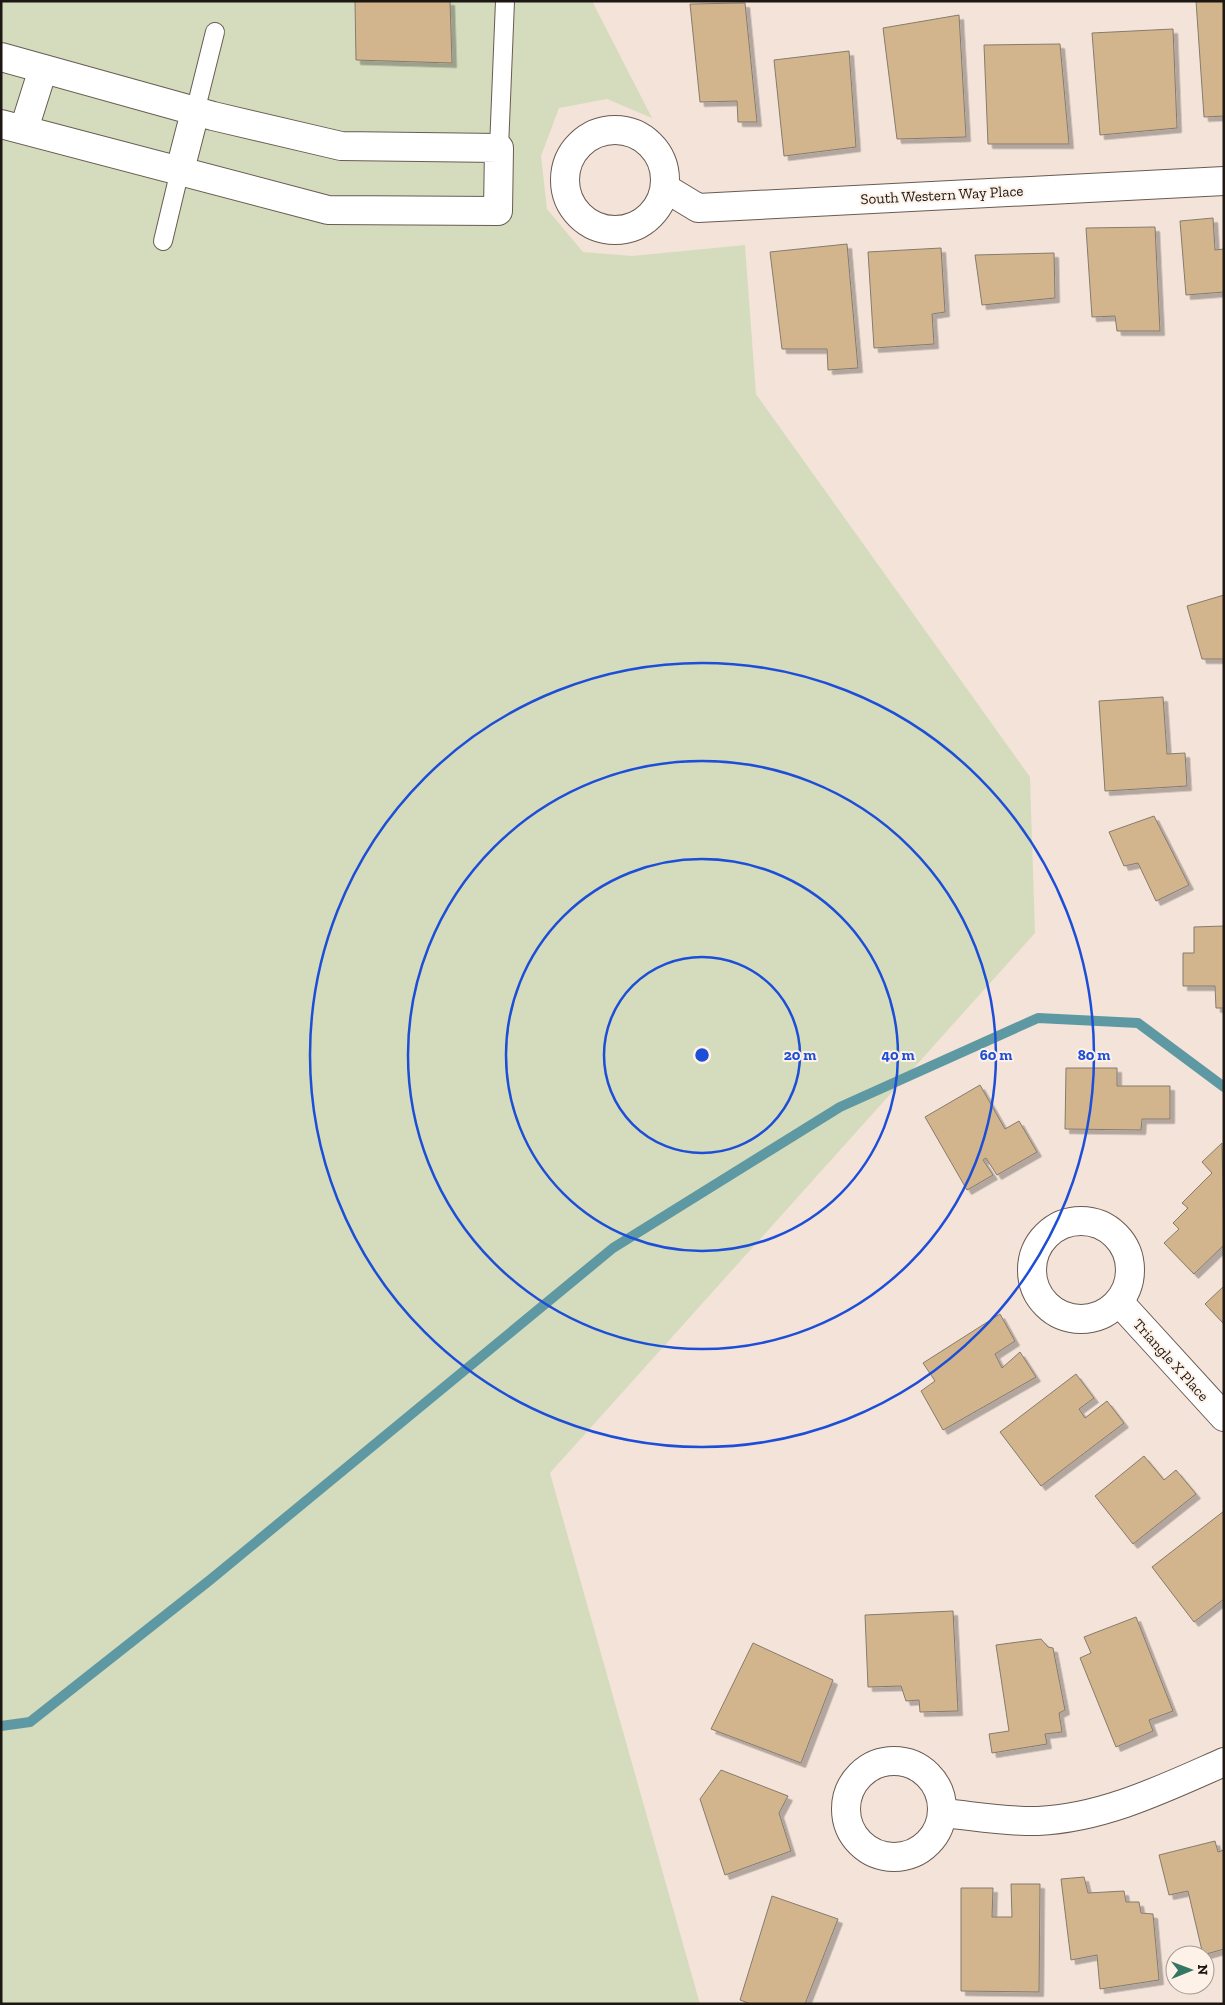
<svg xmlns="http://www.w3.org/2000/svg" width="1225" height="2005" font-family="'Zilla Slab',serif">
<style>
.green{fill:#d5dcbd}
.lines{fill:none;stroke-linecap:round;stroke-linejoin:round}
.stream{stroke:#5e99a3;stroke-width:10}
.building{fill:#d2b58d;stroke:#857b6e;filter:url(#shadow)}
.lane-casing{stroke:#695b52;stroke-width:20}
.street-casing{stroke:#695b52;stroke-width:30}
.lane{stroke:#fff;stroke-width:18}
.street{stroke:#fff;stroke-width:28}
.ring{fill:none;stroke:#1d4ed8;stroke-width:2.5}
.labels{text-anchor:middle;stroke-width:4;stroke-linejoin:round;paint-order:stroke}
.street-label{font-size:15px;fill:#1c1713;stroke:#fef1e8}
.centre{fill:#1d4ed8;stroke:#fef1e8;stroke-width:2.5}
.ring-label{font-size:15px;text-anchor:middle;font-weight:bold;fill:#1d4ed8;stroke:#fef1e8;stroke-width:4;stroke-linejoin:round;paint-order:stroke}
</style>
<defs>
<filter id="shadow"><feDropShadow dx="4.5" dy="4.5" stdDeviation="0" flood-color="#0004"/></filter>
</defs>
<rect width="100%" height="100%" fill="#f4e3d8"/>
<path class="green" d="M1,1H592L652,118L607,99L559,108L541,156L547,209L583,252L632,256L745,245L756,394L1030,777L1035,933L550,1473L700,2004H1Z"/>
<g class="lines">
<path class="stream" d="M1,1726L30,1722L210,1580L613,1248L840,1107L1038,1018L1138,1023L1224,1087"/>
</g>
<g class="building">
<path d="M355,1H450L452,63L356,60Z"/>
<path d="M1196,1H1224V116L1204,117Z"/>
<path d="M745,3L757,122H738L737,101L700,102L690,4Z"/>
<path d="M959,15L966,137L897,139L883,28Z"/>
<path d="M1173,29L1177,128L1100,135L1092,33Z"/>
<path d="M1060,44L1069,144H988L984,45Z"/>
<path d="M849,51L856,147L784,156L774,60Z"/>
<path d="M1213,218L1215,250L1224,249V292L1186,295L1180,221Z"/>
<path d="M1155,227L1160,331H1117L1115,316L1092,317L1086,228Z"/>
<path d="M847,244L858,368L828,370L827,349H782L770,252Z"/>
<path d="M941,248L945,312L932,314L934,344L874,348L868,252Z"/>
<path d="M1054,253L1055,298L982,305L975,255Z"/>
<path d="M1224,595V659H1202L1187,606Z"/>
<path d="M1163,697L1167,754L1185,753L1187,786L1105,791L1099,701Z"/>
<path d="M1154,816L1189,885L1156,901L1138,863L1124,866L1109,832Z"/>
<path d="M1224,926V1008H1216L1215,986H1183V953H1194V927Z"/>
<path d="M1066,1068H1117V1086H1170V1119H1142L1141,1130L1065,1129Z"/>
<path d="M980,1085L1005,1129L1019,1121L1037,1152L997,1175L986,1158L983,1160L993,1175L967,1190L925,1117Z"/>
<path d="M1222,1143L1224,1245L1194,1274L1164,1243L1179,1229L1173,1223L1188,1208L1182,1203L1212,1173L1202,1162Z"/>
<path d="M1224,1286V1324L1205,1304Z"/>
<path d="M1000,1314L1015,1341L995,1354L1002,1368L1020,1352L1036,1377L943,1430L921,1391L935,1381L923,1363Z"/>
<path d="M1076,1374L1094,1398L1079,1409L1085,1418L1107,1401L1124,1423L1041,1486L1000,1432Z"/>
<path d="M1144,1456L1164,1480L1176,1470L1196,1494L1133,1544L1095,1496Z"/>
<path d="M1224,1511V1599L1194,1622L1152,1567Z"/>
<path d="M953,1611L958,1711L920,1712L919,1700L906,1701L901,1686L868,1687L865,1615Z"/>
<path d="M1136,1617L1173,1711L1149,1720L1153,1731L1116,1747L1080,1658L1091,1653L1084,1637Z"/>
<path d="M1041,1639L1048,1647L1053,1648L1065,1710L1059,1713L1062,1732L1045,1734L1047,1744L992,1753L989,1734L1009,1731L996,1645Z"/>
<path d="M753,1643L833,1680L801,1763L711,1729Z"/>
<path d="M721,1770L788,1796L779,1813L791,1851L725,1875L700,1799Z"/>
<path d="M1215,1841L1218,1852L1224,1850V1949L1203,1955L1188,1891L1169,1895L1159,1855Z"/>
<path d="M1084,1877L1088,1893L1124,1891L1126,1902H1139L1141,1913L1153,1914L1159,1980L1100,1989L1097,1955L1071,1960L1061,1879Z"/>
<path d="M1011,1884H1040L1039,1992L961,1991V1888H993L992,1917H1012Z"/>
<path d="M772,1896L838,1919L805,2004H751L740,2000Z"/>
</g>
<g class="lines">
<defs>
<g id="lane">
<path d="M195,112L215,32"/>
<path d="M499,148L505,1"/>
<path d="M163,241L180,170"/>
</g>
<g id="street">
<path d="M1,57L213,116L341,146L499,148L498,211L328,210L1,124"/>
<path d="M24,129L43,69"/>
<circle cx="615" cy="180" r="50"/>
<path d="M180,170L195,112"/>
<path d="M665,188L698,208L1224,181"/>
<circle cx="1081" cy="1270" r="49"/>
<path d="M1119,1302L1224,1417"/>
<circle cx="894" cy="1809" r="48"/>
<path d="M943,1813C974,1816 1007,1822 1038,1821C1104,1818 1165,1788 1224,1762"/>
</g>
</defs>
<use href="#lane" class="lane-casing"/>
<use href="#street" class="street-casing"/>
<use href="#lane" class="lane"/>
<use href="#street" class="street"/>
</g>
<g class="ring">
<circle cx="702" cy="1055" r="98"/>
<circle cx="702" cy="1055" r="196"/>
<circle cx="702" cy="1055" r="294"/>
<circle cx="702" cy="1055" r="392"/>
</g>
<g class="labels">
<g class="street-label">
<text transform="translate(942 195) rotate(-3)" y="5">South Western Way Place</text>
<text transform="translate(1171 1360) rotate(48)" y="5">Triangle X Place</text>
</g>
</g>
<circle cx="702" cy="1055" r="8" class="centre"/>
<g class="ring-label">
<text x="800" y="1060">20 m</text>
<text x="898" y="1060">40 m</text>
<text x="996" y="1060">60 m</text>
<text x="1094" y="1060">80 m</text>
</g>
<rect width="1225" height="2005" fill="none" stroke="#1c1713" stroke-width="5"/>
<g transform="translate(1190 1970) rotate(89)"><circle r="24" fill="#fef1e8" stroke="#a49a93"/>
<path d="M0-4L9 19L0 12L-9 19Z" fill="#367664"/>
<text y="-8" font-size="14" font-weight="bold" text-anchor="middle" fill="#1c1713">N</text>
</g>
</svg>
